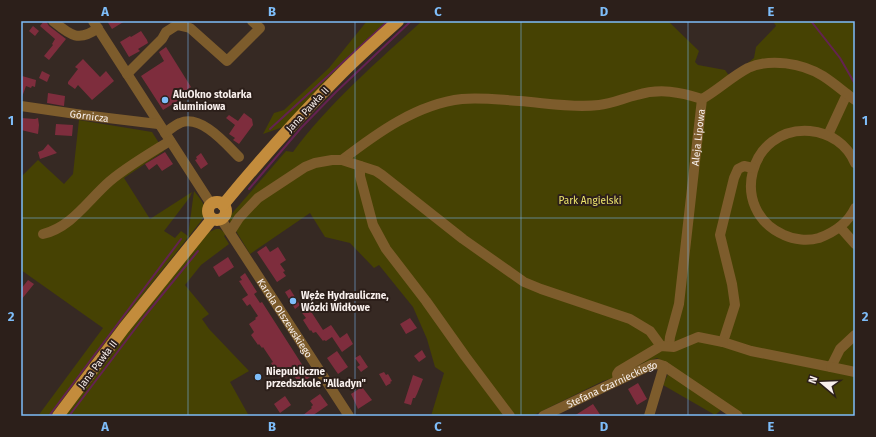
<svg xmlns="http://www.w3.org/2000/svg" width="876" height="437" font-family="'Fira Sans',sans-serif">
<style>
.green{fill:#464203}
.lines{fill:none;stroke-linecap:round;stroke-linejoin:round}
.stream{stroke:#642251;stroke-width:2}
.building{fill:#7e2d3d}
.minor{stroke:#7d5c2c;stroke-width:10}
.major{stroke:#c38c3c;stroke-width:12}
.grid{fill:none;stroke:#7ebdf9;stroke-width:1;stroke-opacity:0.55}
.poi-dot{fill:#7ebdf9;stroke:#2c1f1a;stroke-width:1.5}
.labels{text-anchor:middle;stroke-width:4;stroke-linejoin:round;paint-order:stroke}
.poi-label{font-size:10px;font-weight:bold;fill:#f9f0ed;stroke:#2c1f1a;text-anchor:start}
.street-label{font-size:10px;fill:#f9f0ed;stroke:#2c1f1a}
.park-label{font-size:10px;fill:#efe66e;stroke:#2c1f1a}
.neatline{fill:none;stroke:#7ebdf9;stroke-width:1.5}
.grid-label{font-size:13px;text-anchor:middle;font-weight:bold;fill:#7ebdf9}
</style>
<rect width="100%" height="100%" fill="#362923"/>
<g class="green">
<path d="M367,21H391L283,127L263,134L274,113L284,110L329,68Z"/>
<path d="M422,21H668L699,51L695,62L698,65L725,70L730,77L754,58L756,47L776,26L773,21H855V416H746L665,362L657,358L643,363L620,376L603,381L532,416H431L444,373L435,367L427,339L413,307L379,265L374,268L350,243L325,237L310,213L250,254L228,218L286,151L293,152C328,104 378,61 422,21Z"/>
<path d="M79,120L152,132L164,151L124,178L150,219L192,192L190,197L164,231L175,238L181,231L188,236L194,191C200,199 207,205 205,216L144,293L52,416H38L103,328L21,270V177L38,160L64,184L73,174Z"/>
<path d="M216,229H220L226,234L224,236L229,244L201,265L185,285L209,314L202,319L209,329L249,371L230,382L249,416H65L118,344L207,233Z"/>
<path d="M668,374L719,406L720,411L715,415L663,385Z"/>
</g>
<g class="lines">
<g class="stream">
<path d="M811,21L840,58L855,84"/>
<path d="M270,129L388,21"/>
<path d="M249,189L301,128L336,92L411,21"/>
<path d="M49,416L181,239"/>
<path d="M69,416L144,317L198,251"/>
</g>
</g>
<g class="building">
<path d="M44,21H46L49,26L66,39L49,60L44,56L53,45L52,44L55,39L40,26Z"/>
<path d="M107,21H125L112,29Z"/>
<path d="M33,26L39,31L35,36L29,31Z"/>
<path d="M141,31L147,40L148,43L138,49L140,51L129,57L120,42L130,36L131,37Z"/>
<path d="M166,47L191,87L177,97L179,100L163,110L141,76L164,61L159,52Z"/>
<path d="M83,59L100,77L106,71L114,81L92,100L78,85L75,89L68,84V82L78,69L75,67Z"/>
<path d="M42,71L50,75L47,82L39,78Z"/>
<path d="M22,76L36,80L35,87L32,86L31,88L26,86L22,97H21V81Z"/>
<path d="M48,93L65,96L64,106L47,103Z"/>
<path d="M244,113L252,119L253,125L239,144L233,140L235,138L229,134L235,125L226,118L229,115L238,121Z"/>
<path d="M21,118L35,119L38,118L39,125L38,134L21,130Z"/>
<path d="M56,124L73,125L72,136L55,135Z"/>
<path d="M48,144L57,153L40,159L38,152L43,150Z"/>
<path d="M165,152L173,164L162,171L157,164L149,170L145,164Z"/>
<path d="M201,153L208,164L201,169L195,160L197,159L196,157Z"/>
<path d="M266,246L270,252L278,247L286,260L280,264L285,271L283,272L286,276L277,282L257,252Z"/>
<path d="M228,257L234,267L219,277L213,267Z"/>
<path d="M245,273L257,292L254,294L260,303L262,302L310,377L301,384L298,379L297,380L292,373L281,380L271,363L273,362L263,347L262,348L259,344L258,345L251,335L254,332L249,324L256,319L255,318L258,316L250,304L247,306L242,299L248,295L239,281L242,280L240,277Z"/>
<path d="M28,280L34,284L21,300V289Z"/>
<path d="M290,289L300,305L295,309L285,292Z"/>
<path d="M310,303L314,308L310,310L323,330L331,325L340,338L347,333L353,344L342,352L332,337L326,341L324,340L323,341L316,332L313,333L311,330L310,331L303,320L306,318L300,310Z"/>
<path d="M410,318L417,328L406,334L400,324Z"/>
<path d="M422,350L426,357L419,362L414,356Z"/>
<path d="M337,351L348,367L338,374L327,358Z"/>
<path d="M360,355L368,367L361,372L357,367L360,365L355,358Z"/>
<path d="M384,372L386,375L388,374L392,381L390,382L391,383L386,386L379,374Z"/>
<path d="M413,375L423,379L417,394L415,398H413L411,405L404,403Z"/>
<path d="M638,383L647,399L637,405L628,389Z"/>
<path d="M362,387L372,400L358,409L351,394Z"/>
<path d="M320,394L328,405L312,416H302L312,408L311,407L313,405L310,401Z"/>
<path d="M285,396L291,405L280,413L274,404Z"/>
<path d="M593,404L601,416H574Z"/>
</g>
<g class="lines">
<g class="minor">
<path d="M53,21C69,34 78,43 98,28"/>
<path d="M93,21L211,204"/>
<path d="M127,74L162,39L166,32L177,25L190,28L227,61L260,28L252,21"/>
<path id="s1" d="M21,106L83,115L158,124"/>
<path d="M165,133C169,130 175,125 180,123C201,114 226,144 239,157"/>
<path d="M828,135L847,94"/>
<path d="M342,160C377,133 417,104 462,99C481,97 501,100 520,101C545,103 574,108 599,105C612,104 624,98 637,95C660,88 680,92 702,99"/>
<path d="M855,163C847,144 830,133 810,131C749,126 727,210 784,235C794,240 808,241 819,238C835,232 848,223 855,208"/>
<path d="M360,166V176L373,225L386,249L426,301L465,356L510,416"/>
<path d="M753,168L744,166L738,169L734,178L720,235L732,284L735,305L723,342L751,351L831,367L840,349L855,335"/>
<path id="s2" d="M221,219L349,416"/>
<path d="M840,227L855,244"/>
<path d="M232,229L239,218L258,198L305,167L315,163L332,160H342L376,171L382,175L463,239L524,282L541,289L630,319L650,331L661,346"/>
<path d="M43,234C72,227 88,200 110,181C128,166 150,153 170,141"/>
<path id="s3" d="M669,346L670,337L679,304L702,99C718,90 731,77 748,68C770,58 802,63 823,76C834,83 844,92 855,100"/>
<path d="M831,367L855,372"/>
<path d="M618,380L617,374L619,371L661,346L674,347L698,337L723,342"/>
<path id="s4" d="M543,416L651,365L658,364L664,366L738,416"/>
<path d="M649,416L664,366"/>
</g>
<g class="major">
<circle cx="217" cy="211" r="9"/>
<path d="M223,205C261,159 300,115 342,73C360,55 379,38 398,21"/>
<path d="M58,416L124,328L212,219"/>
</g>
</g>
<path class="grid" d="M188,21V416M355,21V416M521,21V416M688,21V416M21,218H855"/>
<g class="poi-dot">
<circle cx="165" cy="100" r="4"/>
<circle cx="293" cy="301" r="4"/>
<circle cx="258" cy="377" r="4"/>
</g>
<g class="labels">
<g class="poi-label">
<text x="173" y="98">AluOkno stolarka<tspan x="173" dy="12">aluminiowa</tspan></text>
<text x="301" y="299">Węże Hydrauliczne,<tspan x="301" dy="12">Wózki Widłowe</tspan></text>
<text x="266" y="375">Niepubliczne<tspan x="266" dy="12">przedszkole "Alladyn"</tspan></text>
</g>
<g class="street-label">
<text transform="translate(307 109) rotate(-47)" y="4">Jana Pawła II</text>
<text dy="4" stroke="none"><textPath href="#s1" startOffset="69">Górnicza</textPath></text>
<text dy="4" stroke="none"><textPath href="#s3" startOffset="211">Aleja Lipowa</textPath></text>
<text dy="4" stroke="none"><textPath href="#s2" startOffset="118">Karola Olszewskiego</textPath></text>
<text transform="translate(97 364) rotate(-53)" y="4">Jana Pawła II</text>
<text dy="4" stroke="none"><textPath href="#s4" startOffset="76">Stefana Czarnieckiego</textPath></text>
</g>
<g class="park-label">
<text x="590" y="204">Park Angielski</text>
</g>
</g>
<rect width="876" height="437" fill="none" stroke="#2c1f1a" stroke-width="44"/>
<g transform="translate(822 383) rotate(289)" stroke="#2c1f1a" stroke-width="3" paint-order="stroke">
<path d="M0-3L7 15L0 10L-7 15Z" fill="#f9f0ed"/>
<text y="-6" font-size="11" font-weight="bold" text-anchor="middle" fill="#f9f0ed">N</text>
</g>
<rect x="22" y="22" width="832" height="393" class="neatline"/>
<g class="grid-label">
<text x="105" y="16">A</text>
<text x="272" y="16">B</text>
<text x="438" y="16">C</text>
<text x="604" y="16">D</text>
<text x="771" y="16">E</text>
<text x="11" y="125">1</text>
<text x="865" y="125">1</text>
<text x="11" y="321">2</text>
<text x="865" y="321">2</text>
<text x="105" y="431">A</text>
<text x="272" y="431">B</text>
<text x="438" y="431">C</text>
<text x="604" y="431">D</text>
<text x="771" y="431">E</text>
</g>
</svg>
